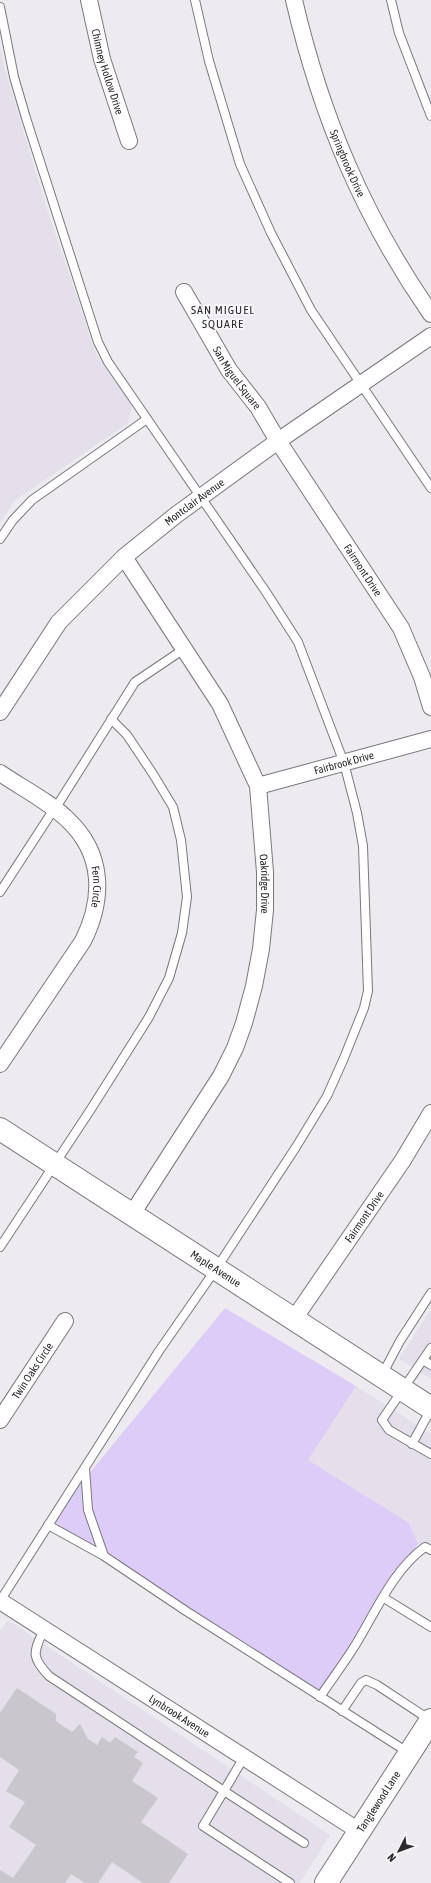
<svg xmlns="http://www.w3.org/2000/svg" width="431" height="1883" font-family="'Asap Condensed',sans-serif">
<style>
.built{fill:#e4dfeb}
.green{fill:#ddcbf8}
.building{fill:#c9c7cc}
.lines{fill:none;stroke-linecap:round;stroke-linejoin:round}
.service-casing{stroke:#7a787d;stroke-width:10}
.minor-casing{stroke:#7a787d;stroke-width:18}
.secondary-casing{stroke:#7a787d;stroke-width:24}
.service{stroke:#fff;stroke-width:8}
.minor{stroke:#fff;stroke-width:16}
.secondary{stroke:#fff;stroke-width:22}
.labels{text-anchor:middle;stroke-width:3.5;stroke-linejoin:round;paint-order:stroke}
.street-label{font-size:11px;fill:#2a292b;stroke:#faf8fd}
.neighbourhood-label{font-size:12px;letter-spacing:1px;fill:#2a292b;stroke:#faf8fd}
</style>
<rect width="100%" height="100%" fill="#edebf0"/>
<g class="built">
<path d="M0,46L5,70L46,206L96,354L132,405L128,423L14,501L0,523Z"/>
<path d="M431,1309V1379L399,1359Z"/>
<path d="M356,1386L431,1434V1552L418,1544L409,1523L308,1460Z"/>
<path d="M8,1620L330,1835L300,1883H0V1631Z"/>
</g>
<path class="green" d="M225,1308L356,1386L308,1460L409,1523L418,1544L320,1695L51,1520Z"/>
<path class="building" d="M17,1688L56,1714V1721L72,1732L80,1724L88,1739L97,1745L102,1737L110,1743L115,1737L138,1752L134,1757L143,1763L132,1781L158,1798L141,1822L188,1854L169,1883H143L112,1862L98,1883H85L71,1874L65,1883H0V1870L13,1878L36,1845L9,1827L25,1802L6,1791L19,1770L0,1757V1713Z"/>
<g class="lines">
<defs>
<g id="service">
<path d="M195,0L209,61L240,164L271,233L311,310L431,488"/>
<path d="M391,0L399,33L431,116"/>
<path d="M0,7L14,77L26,118L98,342L108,362L266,592L298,642L344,763L357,813L363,846L368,991L364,1008L344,1058L327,1096L296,1147L216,1269L159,1351L0,1601"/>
<path d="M0,539L13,520L32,500L147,419"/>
<path d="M55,809L135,682L184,649"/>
<path d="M0,892L54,809"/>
<path d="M0,1247L91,1109L149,1017L169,978L182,933L187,897L181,840L173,807L153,774L127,735L111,719"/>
<path d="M431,1348L382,1420L389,1430L431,1454"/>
<path d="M423,1360L431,1365"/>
<path d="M382,1375L400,1341L431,1293"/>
<path d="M412,1444L431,1409"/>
<path d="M85,1468L88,1510L104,1556"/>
<path d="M48,1525L104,1556L186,1611L409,1753"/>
<path d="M384,1598L431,1627"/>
<path d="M44,1629C34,1652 30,1656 49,1676L224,1791L244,1757"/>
<path d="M320,1697C332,1679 345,1662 356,1644C376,1611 394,1569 425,1547L431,1550"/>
<path d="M342,1711L361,1683L366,1680L377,1685L430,1720"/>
<path d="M290,1883L203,1826L224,1791L304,1843"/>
</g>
<g id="minor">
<path id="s1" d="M89,0L102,59L129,141"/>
<path id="s2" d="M294,0C321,116 363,216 431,314"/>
<path id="s3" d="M184,292L229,370L258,407L278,441L401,628L422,677L431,707"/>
<path id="s4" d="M124,557L220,704L258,786L265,872V910L261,949L254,986L244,1023L235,1048L221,1076L132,1214"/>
<path id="s5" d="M0,712L59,622L124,557L176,515L278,441L431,336"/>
<path id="s6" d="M0,773C22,788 50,802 68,820C104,854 104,899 83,941L0,1064"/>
<path id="s7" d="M258,786L431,739"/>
<path id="s8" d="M294,1319L403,1160L431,1113"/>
<path id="s9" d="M0,1420L65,1321"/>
<path id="s10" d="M0,1601L359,1831"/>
</g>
<g id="secondary">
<path id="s11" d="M0,1129L431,1408"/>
<path id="s12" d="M326,1883L431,1720"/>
</g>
</defs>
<use href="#service" class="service-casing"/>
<use href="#minor" class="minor-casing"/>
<use href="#secondary" class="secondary-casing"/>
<use href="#service" class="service"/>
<use href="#minor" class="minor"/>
<use href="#secondary" class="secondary"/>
</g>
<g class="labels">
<g class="street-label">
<text dy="4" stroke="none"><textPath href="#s1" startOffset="74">Chimney Hollow Drive</textPath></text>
<text dy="4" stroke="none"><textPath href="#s2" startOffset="172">Springbrook Drive</textPath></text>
<text dy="4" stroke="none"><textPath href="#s3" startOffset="101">San Miguel Square</textPath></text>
<text dy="4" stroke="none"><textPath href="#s5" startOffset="289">Montclair Avenue</textPath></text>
<text dy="4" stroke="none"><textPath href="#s3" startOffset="331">Fairmont Drive</textPath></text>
<text dy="4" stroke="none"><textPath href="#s7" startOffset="89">Fairbrook Drive</textPath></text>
<text dy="4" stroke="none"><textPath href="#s4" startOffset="364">Oakridge Drive</textPath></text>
<text dy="4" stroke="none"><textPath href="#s6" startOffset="158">Fern Circle</textPath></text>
<text dy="4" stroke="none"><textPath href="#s8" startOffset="124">Fairmont Drive</textPath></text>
<text dy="4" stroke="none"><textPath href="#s11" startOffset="257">Maple Avenue</textPath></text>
<text dy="4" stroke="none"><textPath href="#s9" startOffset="59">Twin Oaks Circle</textPath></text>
<text dy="4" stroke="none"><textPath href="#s10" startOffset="213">Lynbrook Avenue</textPath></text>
<text dy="4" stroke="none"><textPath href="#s12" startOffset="97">Tanglewood Lane</textPath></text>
</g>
<g class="neighbourhood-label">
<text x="223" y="314">SAN MIGUEL<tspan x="223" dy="14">SQUARE</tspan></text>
</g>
</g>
<g transform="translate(399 1851) rotate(228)" stroke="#faf8fd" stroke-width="3" paint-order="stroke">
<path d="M0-3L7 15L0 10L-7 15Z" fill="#2a292b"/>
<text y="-6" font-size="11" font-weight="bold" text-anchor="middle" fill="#2a292b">N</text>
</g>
</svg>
